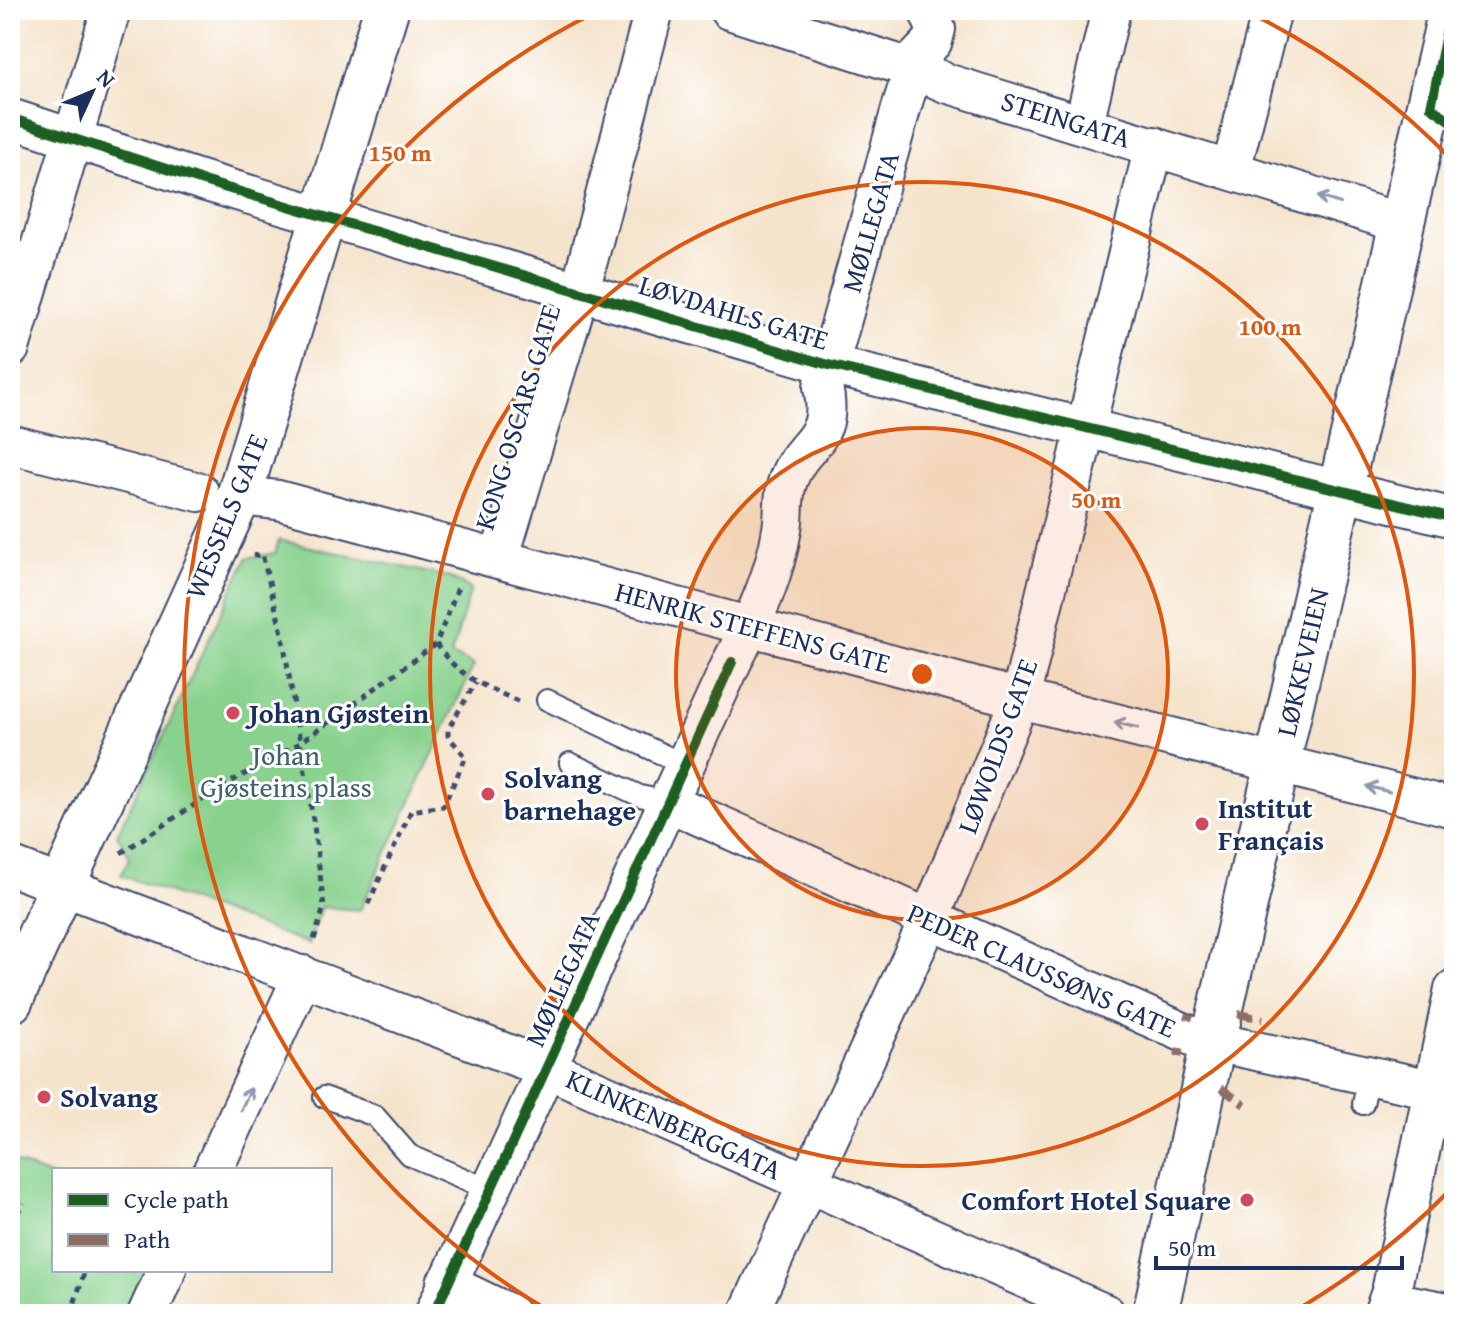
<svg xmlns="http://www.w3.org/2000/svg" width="1464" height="1324" font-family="'Gentium Book Plus',serif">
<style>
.green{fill:#89d28e;stroke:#528076;stroke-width:2}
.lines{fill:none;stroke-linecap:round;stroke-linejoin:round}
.service-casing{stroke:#3c4a6e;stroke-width:24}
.minor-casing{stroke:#3c4a6e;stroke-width:42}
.secondary-casing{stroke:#3c4a6e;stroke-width:48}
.path{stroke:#3c4a6e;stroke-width:5;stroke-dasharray:6 6;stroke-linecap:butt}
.service{stroke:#fff;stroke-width:20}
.minor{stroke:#fff;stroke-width:38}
.secondary{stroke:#fff;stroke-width:44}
.quiet{stroke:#8d6e63;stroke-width:8;stroke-dasharray:16 8;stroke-linecap:butt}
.cycleway-casing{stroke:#fff;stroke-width:15}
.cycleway{stroke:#1b5e20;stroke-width:10}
.oneway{stroke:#8d97ae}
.ring{fill:none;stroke:#de5710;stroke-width:4}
.poi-dot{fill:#d1495b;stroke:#fff;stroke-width:3}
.labels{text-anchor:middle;stroke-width:6;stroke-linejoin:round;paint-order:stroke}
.street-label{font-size:28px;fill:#1b2f5e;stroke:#fff}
.poi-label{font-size:28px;font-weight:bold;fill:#1b2f5e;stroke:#fff;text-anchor:start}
.park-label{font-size:28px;fill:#3c606c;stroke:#fff}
.centre{fill:#de5710;stroke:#fff;stroke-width:4}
.ring-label{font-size:24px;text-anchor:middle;font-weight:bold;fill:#de5710;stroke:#fff;stroke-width:6;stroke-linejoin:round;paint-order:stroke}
</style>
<rect width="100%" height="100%" fill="#fff"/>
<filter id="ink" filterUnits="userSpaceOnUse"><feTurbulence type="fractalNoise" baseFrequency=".0125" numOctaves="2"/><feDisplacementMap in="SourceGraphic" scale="16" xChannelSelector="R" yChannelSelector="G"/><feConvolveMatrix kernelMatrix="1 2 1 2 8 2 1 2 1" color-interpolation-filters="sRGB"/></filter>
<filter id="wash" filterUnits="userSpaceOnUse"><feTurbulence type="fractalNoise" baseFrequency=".006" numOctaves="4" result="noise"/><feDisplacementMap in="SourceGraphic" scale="32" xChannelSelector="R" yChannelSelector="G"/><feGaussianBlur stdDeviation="1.8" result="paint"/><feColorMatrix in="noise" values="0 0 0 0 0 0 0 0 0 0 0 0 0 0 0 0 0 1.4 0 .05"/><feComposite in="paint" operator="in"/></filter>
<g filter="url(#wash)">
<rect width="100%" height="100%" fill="#f5e4cc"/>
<g class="green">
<path d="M279,540L448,577L471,589L451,655L474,665L360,910L321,907L309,944L121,875L130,857L117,835L247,558L275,553Z"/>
<path d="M10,1160L54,1178V1270H150L130,1314H10Z"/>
</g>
</g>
<g filter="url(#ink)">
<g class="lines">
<defs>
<g id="service">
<path d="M547,700L685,765"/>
<path d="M570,763L640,796L668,802"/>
<path d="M324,1097L375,1116L409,1155L490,1190"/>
<path d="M1363,1104L1369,1076"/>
<path d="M1391,1292L1454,1304"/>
</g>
<g id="minor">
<path d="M729,10L914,69L946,83L1404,224"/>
<path d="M10,118L203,181L829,365L1454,518"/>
<path d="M1084,123L1111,10"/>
<path d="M1231,170L1272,10"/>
<path d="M10,348L111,10"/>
<path d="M10,444L199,492"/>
<path d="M239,496L278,500L1020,699L1454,808"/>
<path d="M499,559L580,291L654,10"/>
<path d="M668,802L1196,1038L1432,1089"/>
<path d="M10,866L548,1069L1106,1314"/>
<path d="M213,1170L303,975"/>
<path d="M446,1283L510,1314"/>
<path d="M147,1314L167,1270"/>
<path d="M434,1314L732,662C754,620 775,576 782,529C785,512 782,497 788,480C802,440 835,442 823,387L903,102L917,58L933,41L936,29L928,10"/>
<path d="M748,1314L929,920L1020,699L1154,146"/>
<path d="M1383,1314L1391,1292L1454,989"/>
</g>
<g id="secondary">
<path d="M10,1001L239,496L386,10"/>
<path d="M1155,1314L1213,1043L1451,10"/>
</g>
</defs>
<use href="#service" class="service-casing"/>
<use href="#minor" class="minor-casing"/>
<use href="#secondary" class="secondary-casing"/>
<g class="path">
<path d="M253,556L262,554L282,633L314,826L324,907L313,943"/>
<path d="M436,644C460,679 485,686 522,703"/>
<path d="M121,853L220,788L300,743L436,644L459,585"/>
<path d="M368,904L411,811L443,806L466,757L448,736V729L476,682"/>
<path d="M10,1223L24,1203"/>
<path d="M71,1314L85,1270"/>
</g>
<use href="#service" class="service"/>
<use href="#minor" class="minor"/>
<use href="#secondary" class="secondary"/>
<g class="quiet">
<path d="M1238,1014L1263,1019"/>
<path d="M1188,1020L1190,1014"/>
<path d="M1178,1057L1180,1048"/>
<path d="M1221,1088L1245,1105"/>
</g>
<defs>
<g id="cycleway">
<path d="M1451,10L1431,107L1454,123"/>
<path d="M10,118L203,181L829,365L1454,518"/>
<path d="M434,1314L732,662"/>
</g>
</defs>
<use href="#cycleway" class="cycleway-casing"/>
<use href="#cycleway" class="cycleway"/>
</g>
<defs><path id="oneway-shaft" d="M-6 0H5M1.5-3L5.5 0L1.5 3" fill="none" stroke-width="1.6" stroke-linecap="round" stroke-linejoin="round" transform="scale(2)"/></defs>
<g class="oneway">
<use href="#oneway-shaft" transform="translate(1329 200) rotate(-163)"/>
<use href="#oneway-shaft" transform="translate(1126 725) rotate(-166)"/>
<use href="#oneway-shaft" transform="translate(1378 789) rotate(-166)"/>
<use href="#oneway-shaft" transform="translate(246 1099) rotate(-65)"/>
</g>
</g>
<circle cx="922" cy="674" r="246" fill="#de5710" fill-opacity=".12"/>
<g class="ring">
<circle cx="922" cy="674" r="246"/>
<circle cx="922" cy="674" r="492"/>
<path d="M1453 1187A738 738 0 0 1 1291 1313M553 1313A738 738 0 0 1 598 11M1246 11A738 738 0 0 1 1453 161"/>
</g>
<g class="poi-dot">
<circle cx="233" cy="713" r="8"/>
<circle cx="488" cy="794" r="8"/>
<circle cx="1202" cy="824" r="8"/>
<circle cx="44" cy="1097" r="8"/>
<circle cx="1247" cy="1200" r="8"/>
</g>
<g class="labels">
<g class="street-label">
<text transform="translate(1066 119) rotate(17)" y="10">STEINGATA</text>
<text transform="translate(870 222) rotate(-74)" y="10">MØLLEGATA</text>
<text transform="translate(734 312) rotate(17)" y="10">LØVDAHLS GATE</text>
<text transform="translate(517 417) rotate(-73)" y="10">KONG OSCARS GATE</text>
<text transform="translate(226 516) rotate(-68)" y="10">WESSELS GATE</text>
<text transform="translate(753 627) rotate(15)" y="10">HENRIK STEFFENS GATE</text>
<text transform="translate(1302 662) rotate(-77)" y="10">LØKKEVEIEN</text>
<text transform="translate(997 746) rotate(-70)" y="10">LØWOLDS GATE</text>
<text transform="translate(1042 970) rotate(24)" y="10">PEDER CLAUSSØNS GATE</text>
<text transform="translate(562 979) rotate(-66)" y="10">MØLLEGATA</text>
<text transform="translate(674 1124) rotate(24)" y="10">KLINKENBERGGATA</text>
</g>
<g class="poi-label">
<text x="249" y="723">Johan Gjøstein</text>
<text x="504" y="788">Solvang<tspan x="504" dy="32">barnehage</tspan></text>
<text x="1218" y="818">Institut<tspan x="1218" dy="32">Français</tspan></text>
<text x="60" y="1107">Solvang</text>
<text x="1231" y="1210" text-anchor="end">Comfort Hotel Square</text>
</g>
<g class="park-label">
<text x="286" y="765">Johan<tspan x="286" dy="32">Gjøsteins plass</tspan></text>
</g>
</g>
<circle cx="922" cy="674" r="12" class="centre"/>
<g class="ring-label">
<text x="400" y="161">150 m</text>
<text x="1270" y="335">100 m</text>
<text x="1096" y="508">50 m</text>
</g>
<rect width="1464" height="1324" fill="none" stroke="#fff" stroke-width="40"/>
<rect x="52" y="1168" width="280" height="104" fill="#ffffff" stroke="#a4acbf" stroke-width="2"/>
<rect x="68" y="1194" width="40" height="12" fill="#1b5e20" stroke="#a4acbf" stroke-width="2"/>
<text x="124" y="1208" font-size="24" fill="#1b2f5e">Cycle path</text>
<rect x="68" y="1234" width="40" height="12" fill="#8d6e63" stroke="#a4acbf" stroke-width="2"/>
<text x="124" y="1248" font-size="24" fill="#1b2f5e">Path</text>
<g transform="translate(92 92) rotate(46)" stroke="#ffffff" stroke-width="6" paint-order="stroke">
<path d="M0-6L14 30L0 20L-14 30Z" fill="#1b2f5e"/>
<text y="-12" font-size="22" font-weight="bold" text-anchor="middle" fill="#1b2f5e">N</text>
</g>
<path d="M1156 1256v12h246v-12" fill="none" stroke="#1b2f5e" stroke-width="4"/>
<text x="1168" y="1256" font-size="24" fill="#1b2f5e" stroke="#ffffff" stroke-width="6" paint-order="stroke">50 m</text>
</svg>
